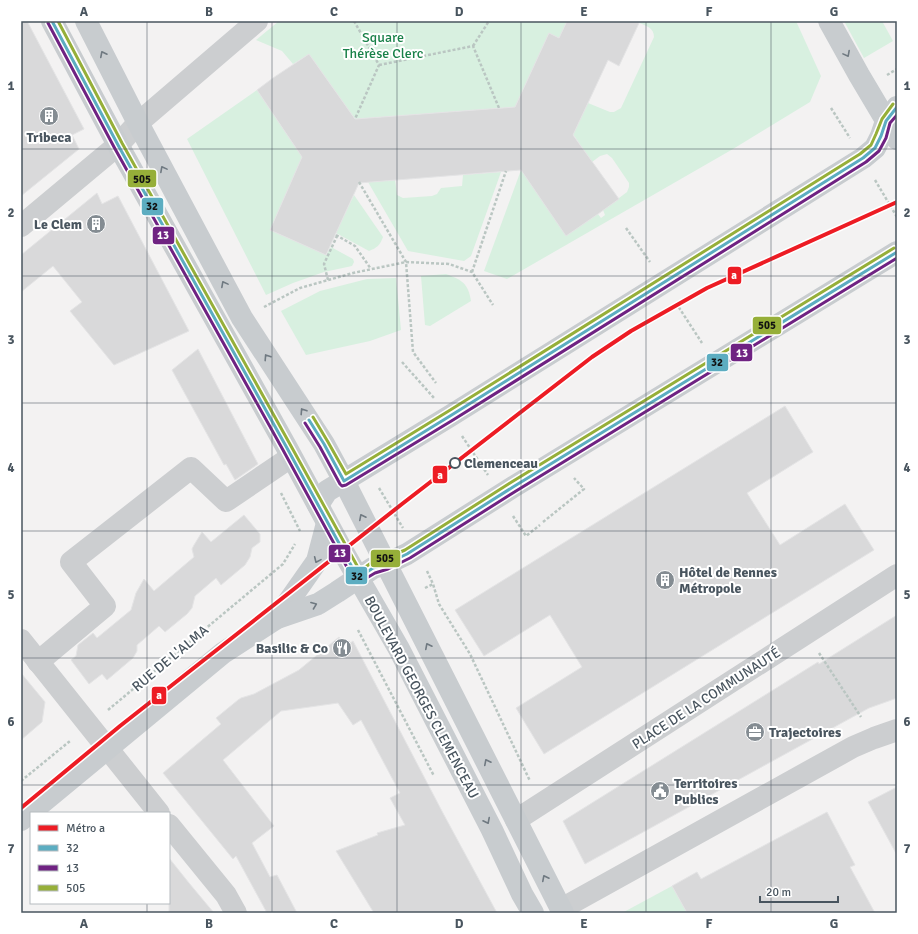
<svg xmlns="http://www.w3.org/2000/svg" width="918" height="934" font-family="Signika,sans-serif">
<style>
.green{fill:#d8f0e0}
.building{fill:#d9d9da;stroke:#e4e4e5}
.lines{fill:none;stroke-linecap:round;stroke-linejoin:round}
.path{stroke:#bac6c2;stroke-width:2.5;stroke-dasharray:3 2;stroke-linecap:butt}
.minor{stroke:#ccced0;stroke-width:22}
.major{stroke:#c8cccf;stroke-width:22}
.bus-1-casing{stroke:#fff;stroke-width:6}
.bus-2-casing{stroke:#fff;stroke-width:6}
.bus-3-casing{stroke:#fff;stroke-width:6}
.bus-1{stroke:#5cadc1;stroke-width:3}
.bus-2{stroke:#6f2282;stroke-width:3}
.bus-3{stroke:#96af39;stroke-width:3}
.metro-1-casing{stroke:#fff;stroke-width:7}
.metro-1{stroke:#ed1c24;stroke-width:4}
.oneway{stroke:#6f7981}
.grid{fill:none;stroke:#49555f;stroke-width:1;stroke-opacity:0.55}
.stop-dot{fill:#fff;stroke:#49555f;stroke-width:2}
.labels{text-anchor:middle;stroke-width:4;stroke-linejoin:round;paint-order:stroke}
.park-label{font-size:14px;fill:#198149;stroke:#fff}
.poi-label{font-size:14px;font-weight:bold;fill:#49555f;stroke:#fff;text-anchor:start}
.stop-label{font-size:14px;font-weight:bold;fill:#49555f;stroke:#fff;text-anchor:start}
.street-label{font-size:14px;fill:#49555f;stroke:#fff}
.line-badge{stroke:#fff;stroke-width:1.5}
.badge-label{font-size:11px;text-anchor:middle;font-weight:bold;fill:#fff}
.pale-badge-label{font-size:11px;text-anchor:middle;font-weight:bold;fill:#111}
.neatline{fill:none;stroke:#49555f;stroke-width:1.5}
.grid-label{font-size:13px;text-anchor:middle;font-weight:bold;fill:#49555f}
</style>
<rect width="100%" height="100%" fill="#f3f2f2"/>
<g class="green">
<path d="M279,21H567L559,38L549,33L515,107L355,119L309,54L293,64L282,51L256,40Z"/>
<path d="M640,21H796L821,76L810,102L733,149L507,279L484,271L521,170L598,214L601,218L605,215L603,210L627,192L629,187V183L612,158L607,154L600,156L592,162L573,134L588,103L610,112H614L621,108L654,37C654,28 647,26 639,23Z"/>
<path d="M844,21H882L893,41L864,58Z"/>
<path d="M257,90L302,157L270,230L326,255L331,247L353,259L354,262L352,266L324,272L293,283L266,295L187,139Z"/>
<path d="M501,172L471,256L464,261L408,251L368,182L395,179L397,195L403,198L432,196L437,194L441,188L462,186L463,175Z"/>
<path d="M354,195L383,237C380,245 377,248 369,251L336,233Z"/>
<path d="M446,274C462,280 468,283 471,301L430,326L425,325L421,276Z"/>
<path d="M396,278L401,330L370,341L306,355L281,311L320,291L367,279Z"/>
<path d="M672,886L687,913H622Z"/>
</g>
<g class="building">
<path d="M21,21H27L84,129L72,135L79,149L21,196Z"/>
<path d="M567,21H640L619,66L608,60L573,135L619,199L598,214L566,236L521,170L359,183L326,255L270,230L302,157L257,90L273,78L309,54L355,119L515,107L549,33L559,38Z"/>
<path d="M97,193L102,204L118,196L189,331L114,365L70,311L82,302L53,266L21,292V255Z"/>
<path d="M198,349L258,464L235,480L226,464L224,465L172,370Z"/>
<path d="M785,406L813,452L747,493L780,545L845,504L874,550L544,754L516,708L582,667L550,615L484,656L455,610Z"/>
<path d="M244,515L260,534V542L252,548L250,557L245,565L221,585L216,578L195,596L192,608L187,614L165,632L159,626L137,645V651L133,658L107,680L102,674L89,684L71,660L76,656L78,645L93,633L97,638L131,610L136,593L144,579L154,591L194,557L192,549L194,545L202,532L211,542Z"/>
<path d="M897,615V698L869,708L585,864L563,821L818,662L819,664Z"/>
<path d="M339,637L346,646L353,641L444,815L497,913H374L336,851L378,835L377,833L405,825L390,798L400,793L361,720L353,725L338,703L281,711L223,760L274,826L252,843L270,877L277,875L297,913H267L236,856L233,859L163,773L221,724L216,718L238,700L241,698L254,694L299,670Z"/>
<path d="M21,673L45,702L42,722L21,740Z"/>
<path d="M897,787V855L868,802Z"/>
<path d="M827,812L855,865L850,867L875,913H687L672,886L697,872L701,879Z"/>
<path d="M169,858L189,883L214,913H169Z"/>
</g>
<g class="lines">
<g class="path">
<path d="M354,21L379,65L355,119"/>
<path d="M473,46L489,21"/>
<path d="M379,65L473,46L499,108"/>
<path d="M887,75L897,69"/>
<path d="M831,108L850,138"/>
<path d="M875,180L897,217"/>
<path d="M359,182L406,262L413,352L436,383"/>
<path d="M626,228L650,262"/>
<path d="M336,235L355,246L371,269"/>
<path d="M472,272L506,171"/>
<path d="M328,280L324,264L337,236"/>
<path d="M676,303L702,343"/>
<path d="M264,307L300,288L353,273L406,262L449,264L472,272L493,305"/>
<path d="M402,362L434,398"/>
<path d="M462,436L488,475"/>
<path d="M379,488L403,528"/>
<path d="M281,493L300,531"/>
<path d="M513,516L526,536L540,525"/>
<path d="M543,522L584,489L574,478"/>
<path d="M427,571L433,584L439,604L470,654L530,781"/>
<path d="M425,588L433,584"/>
<path d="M358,630L434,776"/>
<path d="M819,653L861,717"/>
<path d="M108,710L283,564L295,544"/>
<path d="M21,781L70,741"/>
</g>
<g class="minor">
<path d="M21,226L118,145L138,123L257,21"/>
<path d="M21,640L159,813"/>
<path d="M38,662L105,606L71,562L191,468L226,501L291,457"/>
<path d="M516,820L897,575"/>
<path d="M169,825L226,895L236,913"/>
<path d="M561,909L853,747L874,738L897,730"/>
</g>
<g class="major">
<path d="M52,21L118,145L287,448L341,548L399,649L492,830L522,894L533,913"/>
<path d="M86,21L138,123L242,318L324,444L344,481L563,913"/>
<path d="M829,21L859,75L897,139"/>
<path d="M318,505L327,491L450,416L863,158L875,148L881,136L886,121L897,107"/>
<path d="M277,618L317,561L327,523"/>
<path d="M21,820L223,653L277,618L318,604L337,592L373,568L386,564L407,554L513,487L897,252"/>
</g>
<defs>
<g id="bus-1">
<path d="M52,21L118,145L287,448L358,578L373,568L386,564L407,554L513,487L897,252"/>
<path d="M309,420L324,444L344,481L450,416L863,158L875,148L881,136L886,121L897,107"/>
</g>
<g id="bus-2">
<path d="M48,23L114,147L283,450L354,580L357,583L360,582L375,573L388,569L410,558L516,491L897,258"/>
<path d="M305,423L320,447L340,484L342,486L346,485L453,420L866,162L879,151L886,138L890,123L897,115"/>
</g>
<g id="bus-3">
<path d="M58,21L122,143L291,446L360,571L371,563L384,559L405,550L510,483L894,248"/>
<path d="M313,417L328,442L346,474L447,412L860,154L871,145L876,134L882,119L893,104"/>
</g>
</defs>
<use href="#bus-1" class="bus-1-casing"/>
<use href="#bus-2" class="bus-2-casing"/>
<use href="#bus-3" class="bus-3-casing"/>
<use href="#bus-1" class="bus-1"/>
<use href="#bus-2" class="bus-2"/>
<use href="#bus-3" class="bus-3"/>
<defs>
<path id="metro-1" d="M21,808L120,726L402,504L592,357L631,331L707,288L897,202"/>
</defs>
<use href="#metro-1" class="metro-1-casing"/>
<use href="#metro-1" class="metro-1"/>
</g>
<defs><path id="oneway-chevron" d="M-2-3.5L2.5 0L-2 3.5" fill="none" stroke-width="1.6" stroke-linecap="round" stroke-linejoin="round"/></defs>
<g class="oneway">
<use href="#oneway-chevron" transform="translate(103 54) rotate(-117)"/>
<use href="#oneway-chevron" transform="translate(847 54) rotate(62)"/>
<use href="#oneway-chevron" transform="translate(163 169) rotate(-118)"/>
<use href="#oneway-chevron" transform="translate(224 284) rotate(-118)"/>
<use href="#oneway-chevron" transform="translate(267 357) rotate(-123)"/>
<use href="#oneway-chevron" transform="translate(303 411) rotate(-123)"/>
<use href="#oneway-chevron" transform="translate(362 517) rotate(-117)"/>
<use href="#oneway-chevron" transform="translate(317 560) rotate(114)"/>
<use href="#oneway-chevron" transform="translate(314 605) rotate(-21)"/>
<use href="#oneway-chevron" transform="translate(428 646) rotate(-117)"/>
<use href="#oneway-chevron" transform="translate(487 762) rotate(-117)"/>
<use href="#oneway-chevron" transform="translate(487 821) rotate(63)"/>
<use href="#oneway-chevron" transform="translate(545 878) rotate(-117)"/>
</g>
<path class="grid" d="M147,21V813M272,21V913M397,21V913M521,21V913M646,21V913M771,21V913M21,149H897M21,276H897M21,403H897M21,531H897M21,658H897M21,785H897M147,903V913"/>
<defs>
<symbol id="building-disc" viewBox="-11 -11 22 22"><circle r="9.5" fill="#848c92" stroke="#fff"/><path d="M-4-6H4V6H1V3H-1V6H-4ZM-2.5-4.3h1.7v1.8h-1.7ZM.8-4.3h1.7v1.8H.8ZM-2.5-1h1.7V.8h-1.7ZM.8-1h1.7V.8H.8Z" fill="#fff"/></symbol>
<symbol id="restaurant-disc" viewBox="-11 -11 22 22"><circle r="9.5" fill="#848c92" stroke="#fff"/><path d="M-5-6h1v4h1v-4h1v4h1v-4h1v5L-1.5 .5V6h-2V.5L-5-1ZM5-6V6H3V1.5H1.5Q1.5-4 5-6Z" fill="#fff"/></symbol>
<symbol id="office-disc" viewBox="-11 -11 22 22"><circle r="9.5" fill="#848c92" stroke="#fff"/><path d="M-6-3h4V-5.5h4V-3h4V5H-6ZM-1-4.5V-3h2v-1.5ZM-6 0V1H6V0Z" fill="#fff"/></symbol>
<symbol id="civic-disc" viewBox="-11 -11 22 22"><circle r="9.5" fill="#848c92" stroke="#fff"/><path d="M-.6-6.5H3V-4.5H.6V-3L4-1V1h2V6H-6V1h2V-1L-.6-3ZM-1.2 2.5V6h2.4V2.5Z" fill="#fff"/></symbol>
</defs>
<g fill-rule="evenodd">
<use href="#building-disc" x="38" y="105" width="22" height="22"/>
<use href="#building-disc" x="85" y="213" width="22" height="22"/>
<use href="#building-disc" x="654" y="569" width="22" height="22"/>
<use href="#restaurant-disc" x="331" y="637" width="22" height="22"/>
<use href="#office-disc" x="744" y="721" width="22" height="22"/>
<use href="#civic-disc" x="649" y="780" width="22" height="22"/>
</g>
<circle class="stop-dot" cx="455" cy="463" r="5"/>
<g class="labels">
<g class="park-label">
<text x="383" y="42">Square<tspan x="383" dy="16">Thérèse Clerc</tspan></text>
</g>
<g class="poi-label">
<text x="49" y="142" text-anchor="middle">Tribeca</text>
<text x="82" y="229" text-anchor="end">Le Clem</text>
<text x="679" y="577">Hôtel de Rennes<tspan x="679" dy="16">Métropole</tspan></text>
<text x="328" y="653" text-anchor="end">Basilic &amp; Co</text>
<text x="769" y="737">Trajectoires</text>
<text x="674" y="788">Territoires<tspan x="674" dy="16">Publics</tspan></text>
</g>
<g class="stop-label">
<text x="464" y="468">Clemenceau</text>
</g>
<g class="street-label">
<text transform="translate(170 658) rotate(-40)" y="5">RUE DE L'ALMA</text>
<text transform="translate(422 697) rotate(62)" y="5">BOULEVARD GEORGES CLEMENCEAU</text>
<text transform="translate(706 698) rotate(-33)" y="5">PLACE DE LA COMMUNAUTÉ</text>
</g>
</g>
<g class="line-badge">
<rect x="127" y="169" width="30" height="19" rx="4" fill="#96af39"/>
<rect x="141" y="197" width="23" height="19" rx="4" fill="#5cadc1"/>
<rect x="152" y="226" width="23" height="19" rx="4" fill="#6f2282"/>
<rect x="727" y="266" width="15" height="19" rx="4" fill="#ed1c24"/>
<rect x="752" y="316" width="30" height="19" rx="4" fill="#96af39"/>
<rect x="730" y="343" width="23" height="19" rx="4" fill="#6f2282"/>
<rect x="706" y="353" width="23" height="19" rx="4" fill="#5cadc1"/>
<rect x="432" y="465" width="16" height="19" rx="4" fill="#ed1c24"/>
<rect x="328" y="544" width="23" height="19" rx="4" fill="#6f2282"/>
<rect x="370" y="549" width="31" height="19" rx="4" fill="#96af39"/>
<rect x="345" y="566" width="23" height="19" rx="4" fill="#5cadc1"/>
<rect x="151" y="686" width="16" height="19" rx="4" fill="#ed1c24"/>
</g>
<g class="badge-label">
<text x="163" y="239">13</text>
<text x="734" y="279">a</text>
<text x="742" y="357">13</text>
<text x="440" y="479">a</text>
<text x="340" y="557">13</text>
<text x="159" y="699">a</text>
</g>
<g class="pale-badge-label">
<text x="142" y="183">505</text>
<text x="152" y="210">32</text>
<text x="767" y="329">505</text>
<text x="717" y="366">32</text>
<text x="385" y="562">505</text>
<text x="357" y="580">32</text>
</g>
<rect width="918" height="934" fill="none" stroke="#ffffff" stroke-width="44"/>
<rect x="30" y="812" width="140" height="92" fill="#ffffff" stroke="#b6bbbf"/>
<rect x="38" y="825" width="20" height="6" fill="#ed1c24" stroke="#b6bbbf"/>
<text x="66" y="832" font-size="12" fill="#49555f">Métro a</text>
<rect x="38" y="845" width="20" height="6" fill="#5cadc1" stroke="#b6bbbf"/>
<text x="66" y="852" font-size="12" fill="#49555f">32</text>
<rect x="38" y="865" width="20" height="6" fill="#6f2282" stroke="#b6bbbf"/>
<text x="66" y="872" font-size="12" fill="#49555f">13</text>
<rect x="38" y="885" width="20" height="6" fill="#96af39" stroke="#b6bbbf"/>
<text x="66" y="892" font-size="12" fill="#49555f">505</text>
<path d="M760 896v6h78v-6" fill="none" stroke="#49555f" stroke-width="2"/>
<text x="766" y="896" font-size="12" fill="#49555f" stroke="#ffffff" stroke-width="3" paint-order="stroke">20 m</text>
<rect x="22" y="22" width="874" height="890" class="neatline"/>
<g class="grid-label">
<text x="84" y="16">A</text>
<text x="209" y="16">B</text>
<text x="334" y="16">C</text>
<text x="459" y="16">D</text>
<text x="584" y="16">E</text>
<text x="709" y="16">F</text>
<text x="834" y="16">G</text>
<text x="11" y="90">1</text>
<text x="907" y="90">1</text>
<text x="11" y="217">2</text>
<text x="907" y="217">2</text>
<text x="11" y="344">3</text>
<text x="907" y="344">3</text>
<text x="11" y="472">4</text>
<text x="907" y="472">4</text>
<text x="11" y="599">5</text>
<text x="907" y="599">5</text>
<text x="11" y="726">6</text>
<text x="907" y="726">6</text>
<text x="11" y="853">7</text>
<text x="907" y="853">7</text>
<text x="84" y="928">A</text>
<text x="209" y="928">B</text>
<text x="334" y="928">C</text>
<text x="459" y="928">D</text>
<text x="584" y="928">E</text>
<text x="709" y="928">F</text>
<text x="834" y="928">G</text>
</g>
</svg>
